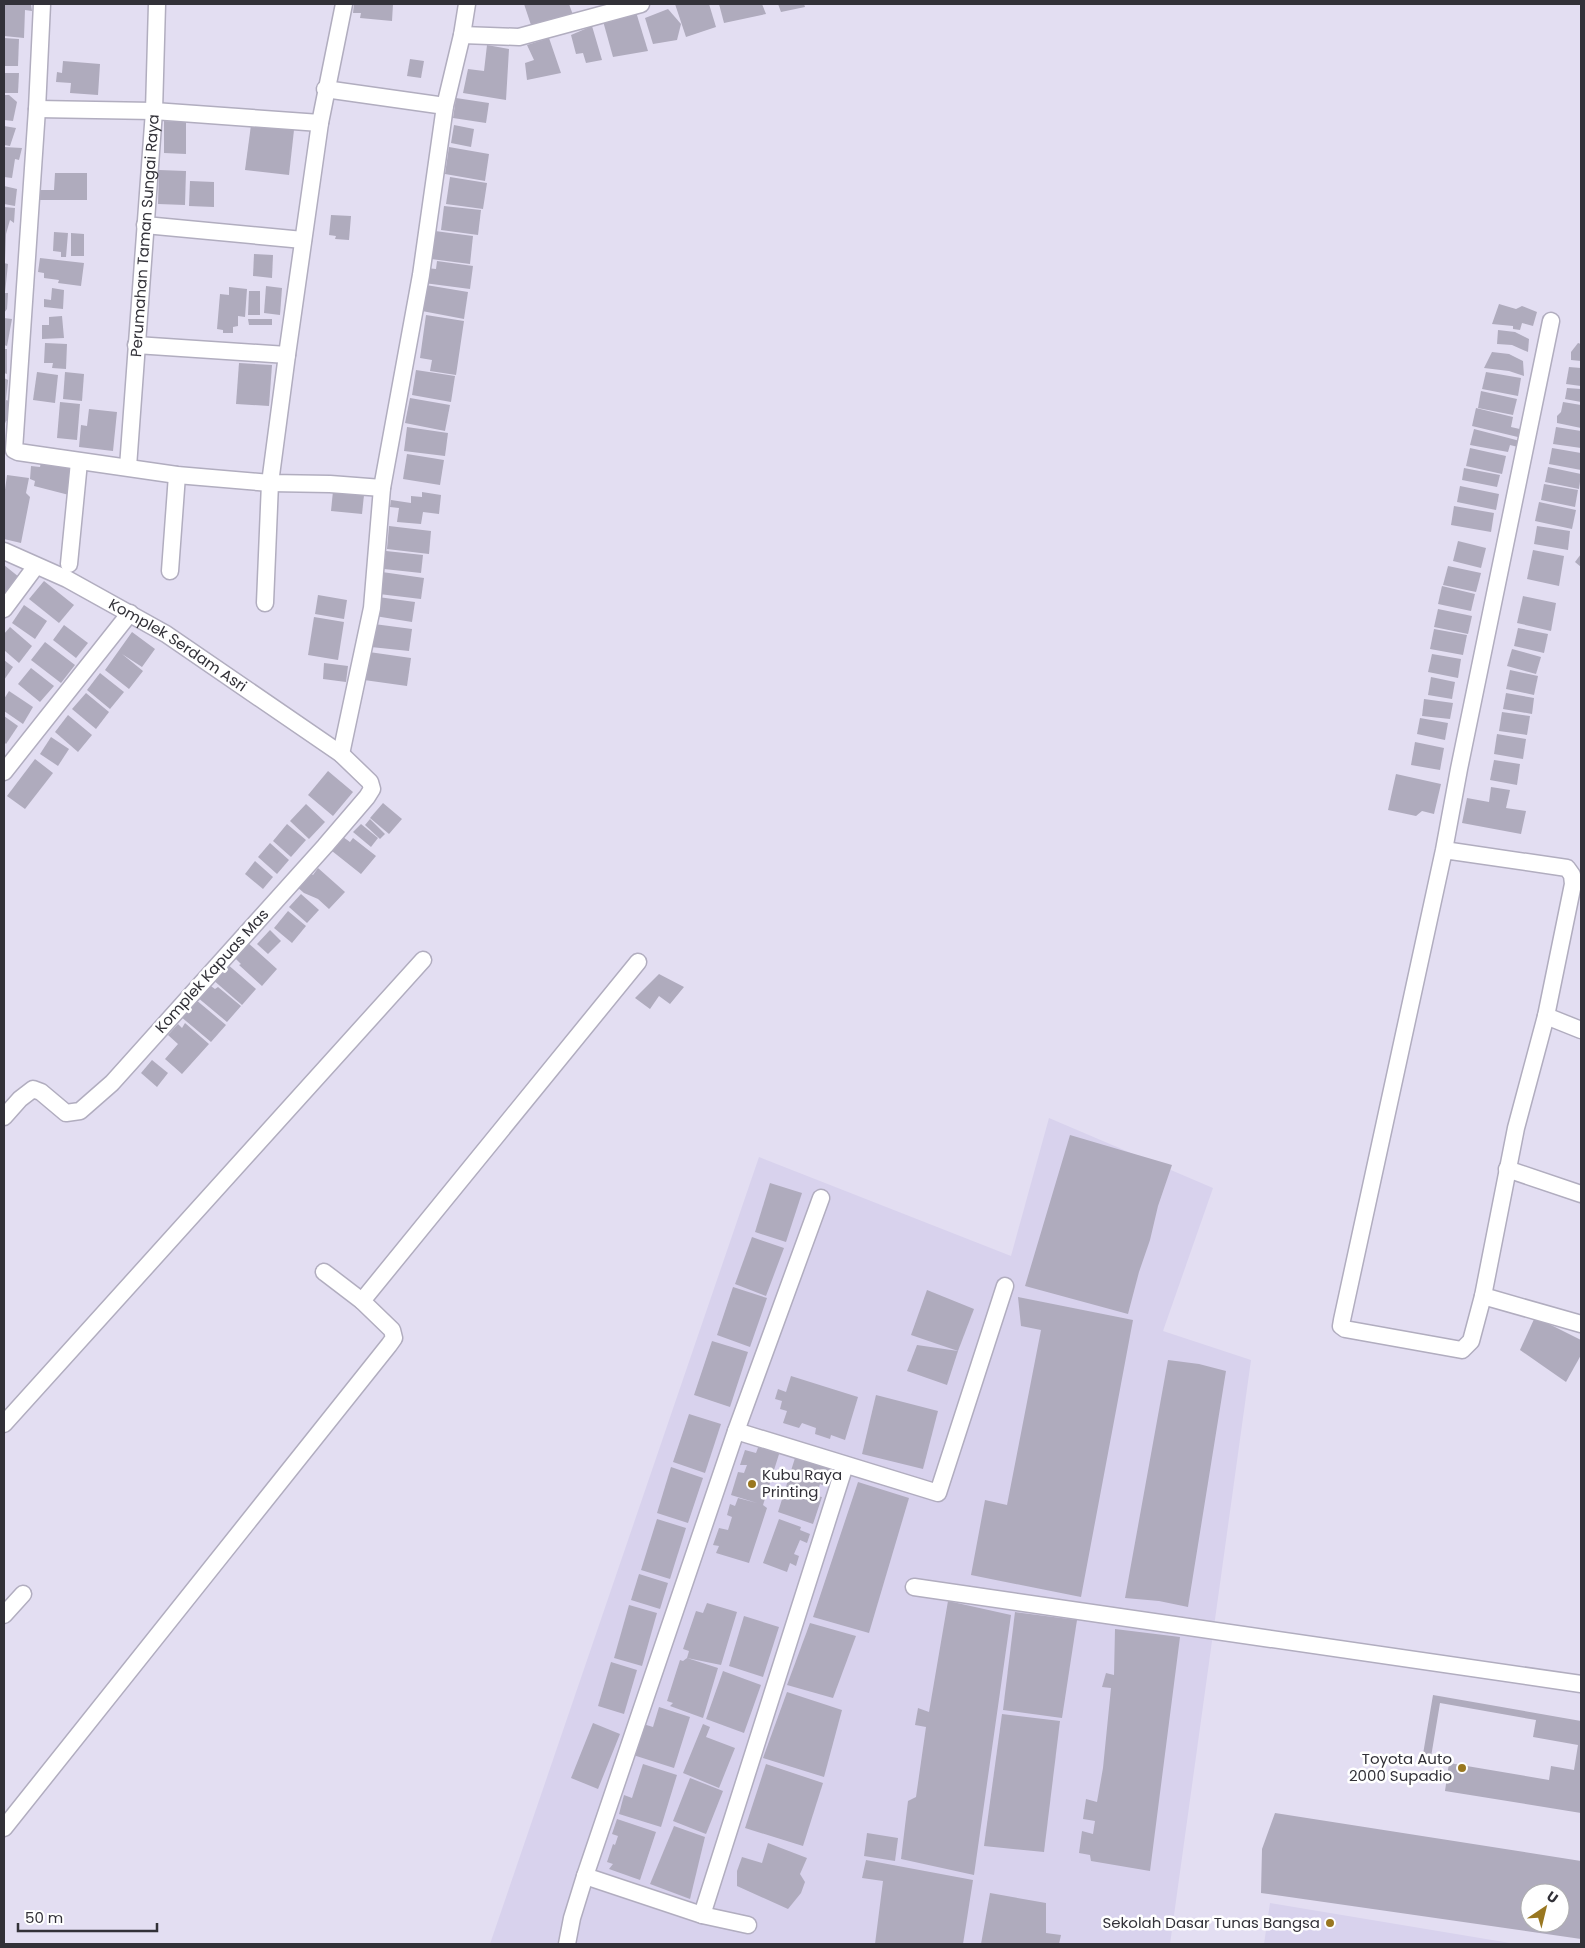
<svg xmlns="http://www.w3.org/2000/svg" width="1585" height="1948" font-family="Poppins,sans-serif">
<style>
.built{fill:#d8d2ed}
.building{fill:#afabbd;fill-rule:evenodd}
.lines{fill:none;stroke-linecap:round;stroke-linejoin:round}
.minor-casing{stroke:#b1adbf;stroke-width:19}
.minor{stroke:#fff;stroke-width:16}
.poi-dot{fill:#997720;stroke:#fff;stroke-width:2}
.labels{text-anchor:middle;stroke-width:5;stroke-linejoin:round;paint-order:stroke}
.street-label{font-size:15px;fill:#323138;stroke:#fff}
.poi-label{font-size:15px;fill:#323138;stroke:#fff;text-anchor:end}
</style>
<rect width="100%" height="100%" fill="#e3def2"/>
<g class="built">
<path d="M1049,1118L1213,1188L1163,1331L1251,1360L1170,1944H490L759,1157L1011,1256Z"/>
<path d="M1270,1903L1516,1944H1264Z"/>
</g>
<g class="building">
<path d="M4,4H31L32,11L25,10L24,38L4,36Z"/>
<path d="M354,4H393L392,21L360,18L361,13H353Z"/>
<path d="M524,4H569L573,15L531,25Z"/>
<path d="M675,4H709L716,27L686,37Z"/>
<path d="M719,4H762L766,14L724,23Z"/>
<path d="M778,4H804L805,7L781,12Z"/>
<path d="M668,9L681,24L677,40L653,44L645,18Z"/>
<path d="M636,12L648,51L613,57L603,21Z"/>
<path d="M592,26L602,60L586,63L583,53L576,54L571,35Z"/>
<path d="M4,38L19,39L18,66H4Z"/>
<path d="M549,38L561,73L527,80L525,63L534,60L527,45Z"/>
<path d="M487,45L509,49L506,100L463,93L468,69L484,71Z"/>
<path d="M410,59L424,61L421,78L407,76Z"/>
<path d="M63,61L100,64L98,95L70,93L71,83L56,82L57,72L62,73Z"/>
<path d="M4,73H19L18,93H4Z"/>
<path d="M4,95H9L17,102L13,121L4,120Z"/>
<path d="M456,98L489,103L486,123L453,118Z"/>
<path d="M164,121L186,122V154L164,153Z"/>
<path d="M251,125L294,130L289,175L245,170Z"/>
<path d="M454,125L474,129L471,147L451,143Z"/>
<path d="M4,126L16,128L10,146L4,145Z"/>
<path d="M4,147L22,148L19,160L15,159L12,178L4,177Z"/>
<path d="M449,147L489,154L485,181L445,174Z"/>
<path d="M159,170L186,171L185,205L158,204Z"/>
<path d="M55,173H87V200H40V190H54Z"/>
<path d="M450,177L487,183L483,209L446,204Z"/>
<path d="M190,181L214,182V207L189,206Z"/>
<path d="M4,186L17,189L15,206L4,204Z"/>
<path d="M444,206L481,210L478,235L441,230Z"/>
<path d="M4,207L15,208L14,223L10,220L6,234L5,262H4Z"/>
<path d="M331,215L351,216L349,240L335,239L336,236L329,235Z"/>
<path d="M435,231L473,236L470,264L431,259Z"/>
<path d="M54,232L68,233L66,257H61V252L53,251Z"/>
<path d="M71,233L84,234V256H71Z"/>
<path d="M254,254L273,255L272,278L253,276Z"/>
<path d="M40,258L84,263L81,286L58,283L59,280L44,278V273L38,272Z"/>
<path d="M437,261L473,266L470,289L424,283L426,268L436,269Z"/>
<path d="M4,263L8,264L5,293H8L7,309L4,313Z"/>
<path d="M426,285L468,292L464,319L422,311Z"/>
<path d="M266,286L282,288L280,315L264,313Z"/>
<path d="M229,287L247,289L245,317L238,316V326L233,327V333H223V330L217,329L220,294L229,295Z"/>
<path d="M52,288L64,290L63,309L44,307V299L51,300Z"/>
<path d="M249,291H260V315H248Z"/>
<path d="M1499,304L1516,309L1522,306L1537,312L1533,326L1522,323L1520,330L1513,329V326L1492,324Z"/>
<path d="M426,315L464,321L456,375L430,371L432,360L420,358Z"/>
<path d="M62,316L64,338L42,339V325H49V317Z"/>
<path d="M4,318L12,319L7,346L4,345Z"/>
<path d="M248,319H272V325H249Z"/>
<path d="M1498,330L1515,332L1529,339L1528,352L1512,345L1497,344Z"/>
<path d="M45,343L67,344L66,369L52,368L53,363H44Z"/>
<path d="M1578,343L1581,344V361L1571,360V352Z"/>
<path d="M4,349H7V374L4,373Z"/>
<path d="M1492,352L1509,354L1523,361L1524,376L1509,371L1484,368Z"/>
<path d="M239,363L272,365L269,406L236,404Z"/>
<path d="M1569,367L1581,368V386L1566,384Z"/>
<path d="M416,370L455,376L451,402L412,395Z"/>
<path d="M37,372L58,375L55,403L33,400Z"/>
<path d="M65,372L84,374L82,401L63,399Z"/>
<path d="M1486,372L1521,378L1518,396L1482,389Z"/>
<path d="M4,378L8,380L6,400L10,401V420L6,421L4,426Z"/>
<path d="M1567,388L1581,389V402L1565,399Z"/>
<path d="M1481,391L1517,399L1513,415L1478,408Z"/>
<path d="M410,398L450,405L445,431L405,423Z"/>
<path d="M60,402L80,404L77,440L57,438Z"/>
<path d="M1563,402L1581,405V428L1557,423V416L1561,412Z"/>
<path d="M1476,408L1513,417L1511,427L1524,430L1522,438L1472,426Z"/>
<path d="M89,409L117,412L113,451L79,447L81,425L87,426Z"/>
<path d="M407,427L448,433L445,456L404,451Z"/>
<path d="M1556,427L1581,431V448L1553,444Z"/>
<path d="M1474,429L1520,441L1518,447L1510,445L1508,452L1470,445Z"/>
<path d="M1470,448L1506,456L1502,474L1466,466Z"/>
<path d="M1552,448L1581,453V470L1549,464Z"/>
<path d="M407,454L444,460L440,485L403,479Z"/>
<path d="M41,462L72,468L69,495L34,486L35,481L30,479L31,466L40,467Z"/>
<path d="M1548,467L1581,474L1579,489L1545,482Z"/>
<path d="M1464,468L1500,475L1497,487L1462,480Z"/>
<path d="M7,475L29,478L26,493L30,497L21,543L4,539V497Z"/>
<path d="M1544,484L1578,490L1575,507L1541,500Z"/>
<path d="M1460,486L1499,494L1496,510L1457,502Z"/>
<path d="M333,491L364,495L362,514L331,511Z"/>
<path d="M422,492L441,495L439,514L423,512L421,524L397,522L399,508L390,507L391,500L411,503V496L422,497Z"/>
<path d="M1539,502L1576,510L1572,529L1535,521Z"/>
<path d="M1454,506L1494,513L1491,532L1451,525Z"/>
<path d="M389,526L431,531L429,554L387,549Z"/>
<path d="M1537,526L1570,531L1568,550L1534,544Z"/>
<path d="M1458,541L1486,548L1481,568L1453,561Z"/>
<path d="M1533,550L1564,556L1559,586L1527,579Z"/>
<path d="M386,551L423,555L421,573L384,569Z"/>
<path d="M1581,554V567L1575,562Z"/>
<path d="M4,565L19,577L6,593L4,592Z"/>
<path d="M1448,566L1481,573L1476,592L1443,585Z"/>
<path d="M382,572L424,578L421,599L379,594Z"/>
<path d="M44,581L74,605L59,623L29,599Z"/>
<path d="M1442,586L1475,594L1471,611L1438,604Z"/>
<path d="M318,595L347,600L344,619L315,614Z"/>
<path d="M1523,596L1556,603L1551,631L1517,623Z"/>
<path d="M378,597L415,602L412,622L375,616Z"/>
<path d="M24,605L47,621L35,639L12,623Z"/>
<path d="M1438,609L1472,616L1468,634L1434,627Z"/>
<path d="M314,617L344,622L338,660L308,655Z"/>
<path d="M374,624L412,629L409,651L371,647Z"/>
<path d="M64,625L88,643L76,658L53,640Z"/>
<path d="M10,627L32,646L19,663L4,650V634Z"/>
<path d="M1518,628L1548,634L1544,653L1514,646Z"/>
<path d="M1434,629L1467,635L1463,655L1430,649Z"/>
<path d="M132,632L155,649L142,667L122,654L143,671L129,689L105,670Z"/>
<path d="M45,642L75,665L61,683L31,660Z"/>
<path d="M1512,649L1541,657L1536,674L1507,666Z"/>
<path d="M369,652L411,658L407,686L364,680Z"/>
<path d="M1432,654L1461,659L1458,678L1428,672Z"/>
<path d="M4,660L13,667L4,680Z"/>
<path d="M324,663L348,666L346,682L323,679Z"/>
<path d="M31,668L54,686L40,702L18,684Z"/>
<path d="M1510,670L1538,676L1534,695L1506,689Z"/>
<path d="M100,673L124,692L110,709L87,690Z"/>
<path d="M1431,677L1455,682L1452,699L1428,695Z"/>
<path d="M9,691L33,707L23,724L4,711V699Z"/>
<path d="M86,693L109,712L96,729L72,709Z"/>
<path d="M1506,693L1534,698L1532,714L1503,709Z"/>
<path d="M1424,699L1453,703L1450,719L1422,716Z"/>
<path d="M1502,712L1530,716L1527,735L1499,731Z"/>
<path d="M68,715L92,735L78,752L55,732Z"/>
<path d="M4,716L18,726L6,744L4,742Z"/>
<path d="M1420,718L1448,723L1445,740L1417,734Z"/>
<path d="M1497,734L1526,739L1523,759L1494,754Z"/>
<path d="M51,737L69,749L58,766L40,754Z"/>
<path d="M1415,742L1444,748L1440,770L1411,765Z"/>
<path d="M35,759L53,773L25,809L7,796Z"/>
<path d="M1494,760L1520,764L1517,785L1490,780Z"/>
<path d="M328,771L353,792L333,816L308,795Z"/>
<path d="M1396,774L1441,784L1434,814L1422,811L1416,816L1388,810Z"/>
<path d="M1491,787L1510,790L1506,808L1526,811L1521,834L1462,823L1467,798L1489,802Z"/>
<path d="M383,803L402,819L389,834L370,818Z"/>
<path d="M306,804L325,822L309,839L290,821Z"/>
<path d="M370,819L385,834L380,839L365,825Z"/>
<path d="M287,824L306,840L291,857L273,841Z"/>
<path d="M361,824L378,838L371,847L353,832Z"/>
<path d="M343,837L350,842L353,838L376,856L361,874L332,851Z"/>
<path d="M270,843L289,860L277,874L258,857Z"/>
<path d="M255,861L273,877L263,889L245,874Z"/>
<path d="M318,868L345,892L329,909L318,899L304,893L296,886L309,872L313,875Z"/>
<path d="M301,894L319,910L307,923L289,907Z"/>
<path d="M288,911L306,926L292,943L274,928Z"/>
<path d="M270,930L281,941L268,954L257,944Z"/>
<path d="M247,942L277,969L262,986L239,965L241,964L234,957Z"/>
<path d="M226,963L256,989L242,1005L212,979Z"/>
<path d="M659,974L684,987L670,1004L659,996L650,1009L635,998Z"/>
<path d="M208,984L215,989L218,987L241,1006L227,1022L197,997Z"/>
<path d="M195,999L226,1025L211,1042L180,1016Z"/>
<path d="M185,1023L209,1044L182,1074L165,1059L178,1044L168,1035L178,1024L182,1028Z"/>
<path d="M152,1060L168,1073L157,1087L141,1073Z"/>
<path d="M1070,1135L1172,1165L1158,1206L1150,1240L1139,1272L1128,1314L1025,1286Z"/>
<path d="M770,1183L802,1193L786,1242L755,1232Z"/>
<path d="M752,1237L784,1248L766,1296L735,1284Z"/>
<path d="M733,1287L767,1298L750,1347L717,1335Z"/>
<path d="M927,1290L974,1309L958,1351L911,1335Z"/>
<path d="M1018,1297L1133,1320L1081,1597L971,1575L985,1500L1007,1505L1041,1330L1021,1326Z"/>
<path d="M1535,1317L1581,1340V1355L1566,1382L1520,1350Z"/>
<path d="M712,1341L748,1352L730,1407L694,1395Z"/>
<path d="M917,1345L958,1351L947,1385L907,1371Z"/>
<path d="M1168,1360L1199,1364L1226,1371L1188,1607L1159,1601L1125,1598Z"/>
<path d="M791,1376L858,1397L845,1440L831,1435L830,1439L815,1434L816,1428L802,1423L799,1428L783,1423L787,1411L780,1409L782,1401L775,1399L778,1389L786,1392Z"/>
<path d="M876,1395L938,1411L923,1469L862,1454Z"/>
<path d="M689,1414L721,1424L705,1473L673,1462Z"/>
<path d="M759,1445L780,1451L763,1505L767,1508L749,1563L716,1553L719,1546L713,1545L719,1528L728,1530L732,1517L727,1515L730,1504L735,1506L738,1498L757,1503L731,1495L738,1472L744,1473L747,1465H740L745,1450L756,1453Z"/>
<path d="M795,1458L831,1468L825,1486L820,1484L816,1496L822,1497L813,1524L778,1512Z"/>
<path d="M671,1467L703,1478L688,1523L657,1513Z"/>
<path d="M858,1482L909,1498L869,1633L813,1617Z"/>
<path d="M657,1519L686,1528L670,1579L641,1570Z"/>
<path d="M779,1519L801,1527L800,1530L810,1534L807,1543L800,1540L794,1554L799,1556L796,1566L790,1563L787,1572L763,1563Z"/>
<path d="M639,1574L668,1583L660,1609L631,1600Z"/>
<path d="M948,1601L1011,1615L974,1875L901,1859L908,1801L916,1797L926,1727L915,1725L918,1708L929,1712Z"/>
<path d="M707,1603L737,1612L721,1665L687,1658L718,1668L703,1718L670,1706L673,1703L667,1701L680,1660L683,1661L687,1658L689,1651L683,1649L696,1611L703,1613Z"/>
<path d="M629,1605L657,1613L642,1666L614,1658Z"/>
<path d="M1015,1612L1077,1620L1062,1718L1003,1710Z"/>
<path d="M744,1616L779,1627L763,1677L729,1666Z"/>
<path d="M810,1623L856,1636L833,1698L787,1685Z"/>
<path d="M1115,1629L1180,1637L1150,1871L1091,1861L1090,1855L1079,1853L1082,1831L1093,1834L1095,1821L1083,1819L1086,1799L1097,1802L1103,1768L1111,1688L1102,1687L1106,1673L1114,1675Z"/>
<path d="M611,1662L637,1670L624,1714L598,1706Z"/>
<path d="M723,1671L761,1685L744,1733L706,1719Z"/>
<path d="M787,1692L842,1710L824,1777L763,1758Z"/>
<path d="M1433,1695L1581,1721V1813L1445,1791L1449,1763L1549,1780L1551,1766L1574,1770L1578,1745L1533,1737L1536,1720L1440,1703L1431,1757L1422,1760Z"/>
<path d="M659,1707L690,1717L674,1768L630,1754L640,1723L653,1727Z"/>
<path d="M1002,1714L1060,1721L1044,1852L984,1846Z"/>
<path d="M593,1723L620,1734L598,1789L571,1778Z"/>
<path d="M703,1724L710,1727L706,1737L735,1748L719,1788L683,1773Z"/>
<path d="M643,1764L677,1775L661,1827L619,1814L624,1795L632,1798Z"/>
<path d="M766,1764L823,1783L803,1846L745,1828Z"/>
<path d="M690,1778L723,1791L706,1834L673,1821Z"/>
<path d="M1275,1813L1581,1861V1939L1261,1893L1262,1849ZM1530,1893H1560V1923H1530Z"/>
<path d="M617,1819L656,1832L640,1880L609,1869L613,1864L607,1862L613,1844L615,1845L618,1836L612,1834Z"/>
<path d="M674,1826L705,1837L690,1899L650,1884Z"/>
<path d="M867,1833L898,1838L895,1861L864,1856Z"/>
<path d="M768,1843L807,1858L800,1874L805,1882L801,1893L788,1909L737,1886V1871L742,1857L762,1863Z"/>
<path d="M866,1860L973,1880L963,1944H875L883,1881L862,1878Z"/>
<path d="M990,1893L1046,1903V1933L1061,1935L1059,1944H981Z"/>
</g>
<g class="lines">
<defs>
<g id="minor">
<path d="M42,4L37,109L14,450L18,452L177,475L270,483L330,484L382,488"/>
<path d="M462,35L519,37L641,4"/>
<path d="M325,89L445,106"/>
<path d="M37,109L154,111L320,123"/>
<path d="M145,225L303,240"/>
<path d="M136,345L287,355"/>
<path id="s1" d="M128,467L154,111L157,4"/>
<path id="s2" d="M4,551L67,579L166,634L341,754L370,782L372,789L367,797L325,846L112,1083L80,1111L66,1113L41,1092L33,1089L20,1099L4,1117"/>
<path d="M69,564L79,462"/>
<path d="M170,571L177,475"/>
<path d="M265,603L270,483L287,355L320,123L344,4"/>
<path d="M4,609L36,566"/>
<path d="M341,754L372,608L382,488L421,275L445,106L462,35L467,4"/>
<path d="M4,772L130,613"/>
<path d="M1444,850L1567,868L1572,875L1573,884L1546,1016L1516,1128L1483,1296L1471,1341L1462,1350L1345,1329L1341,1326L1342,1320L1444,850L1459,769L1551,321"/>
<path d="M1546,1016L1581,1030"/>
<path d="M1507,1169L1581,1194"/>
<path d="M324,1272L362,1301"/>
<path d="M1483,1296L1581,1324"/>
<path d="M4,1424L423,960"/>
<path d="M736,1431L938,1493L1005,1286"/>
<path d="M914,1587L1581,1684"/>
<path d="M4,1615L23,1594"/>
<path d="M4,1828L389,1345L394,1338L392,1330L362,1301L638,962"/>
<path d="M585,1876L702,1915L748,1925"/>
<path d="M702,1915L845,1465"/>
<path d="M567,1944L572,1918L585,1876L736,1431L821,1198"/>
</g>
</defs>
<use href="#minor" class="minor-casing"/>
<use href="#minor" class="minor"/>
</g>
<g class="poi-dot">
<circle cx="752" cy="1484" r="5"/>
<circle cx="1462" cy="1768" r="5"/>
<circle cx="1330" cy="1923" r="5"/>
</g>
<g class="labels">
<g class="street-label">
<text dy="5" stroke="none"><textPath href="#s1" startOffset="232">Perumahan Taman Sungai Raya</textPath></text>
<text dy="5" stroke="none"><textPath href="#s2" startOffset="198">Komplek Serdam Asri</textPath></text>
<text transform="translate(212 971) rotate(-48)" y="5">Komplek Kapuas Mas</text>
</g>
<g class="poi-label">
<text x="762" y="1480" text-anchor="start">Kubu Raya<tspan x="762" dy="17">Printing</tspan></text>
<text x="1452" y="1764">Toyota Auto<tspan x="1452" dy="17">2000 Supadio</tspan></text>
<text x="1320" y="1928">Sekolah Dasar Tunas Bangsa</text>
</g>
</g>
<rect width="1585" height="1948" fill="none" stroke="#323138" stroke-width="10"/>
<g transform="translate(1545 1908) rotate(35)"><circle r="24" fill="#ffffff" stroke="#adadaf"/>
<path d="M0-4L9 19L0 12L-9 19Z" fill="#997720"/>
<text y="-8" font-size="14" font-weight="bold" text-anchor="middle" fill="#323138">U</text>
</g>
<path d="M18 1923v8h139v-8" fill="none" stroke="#323138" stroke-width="2.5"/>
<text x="25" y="1923" font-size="15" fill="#323138" stroke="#ffffff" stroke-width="4" paint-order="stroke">50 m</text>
</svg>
